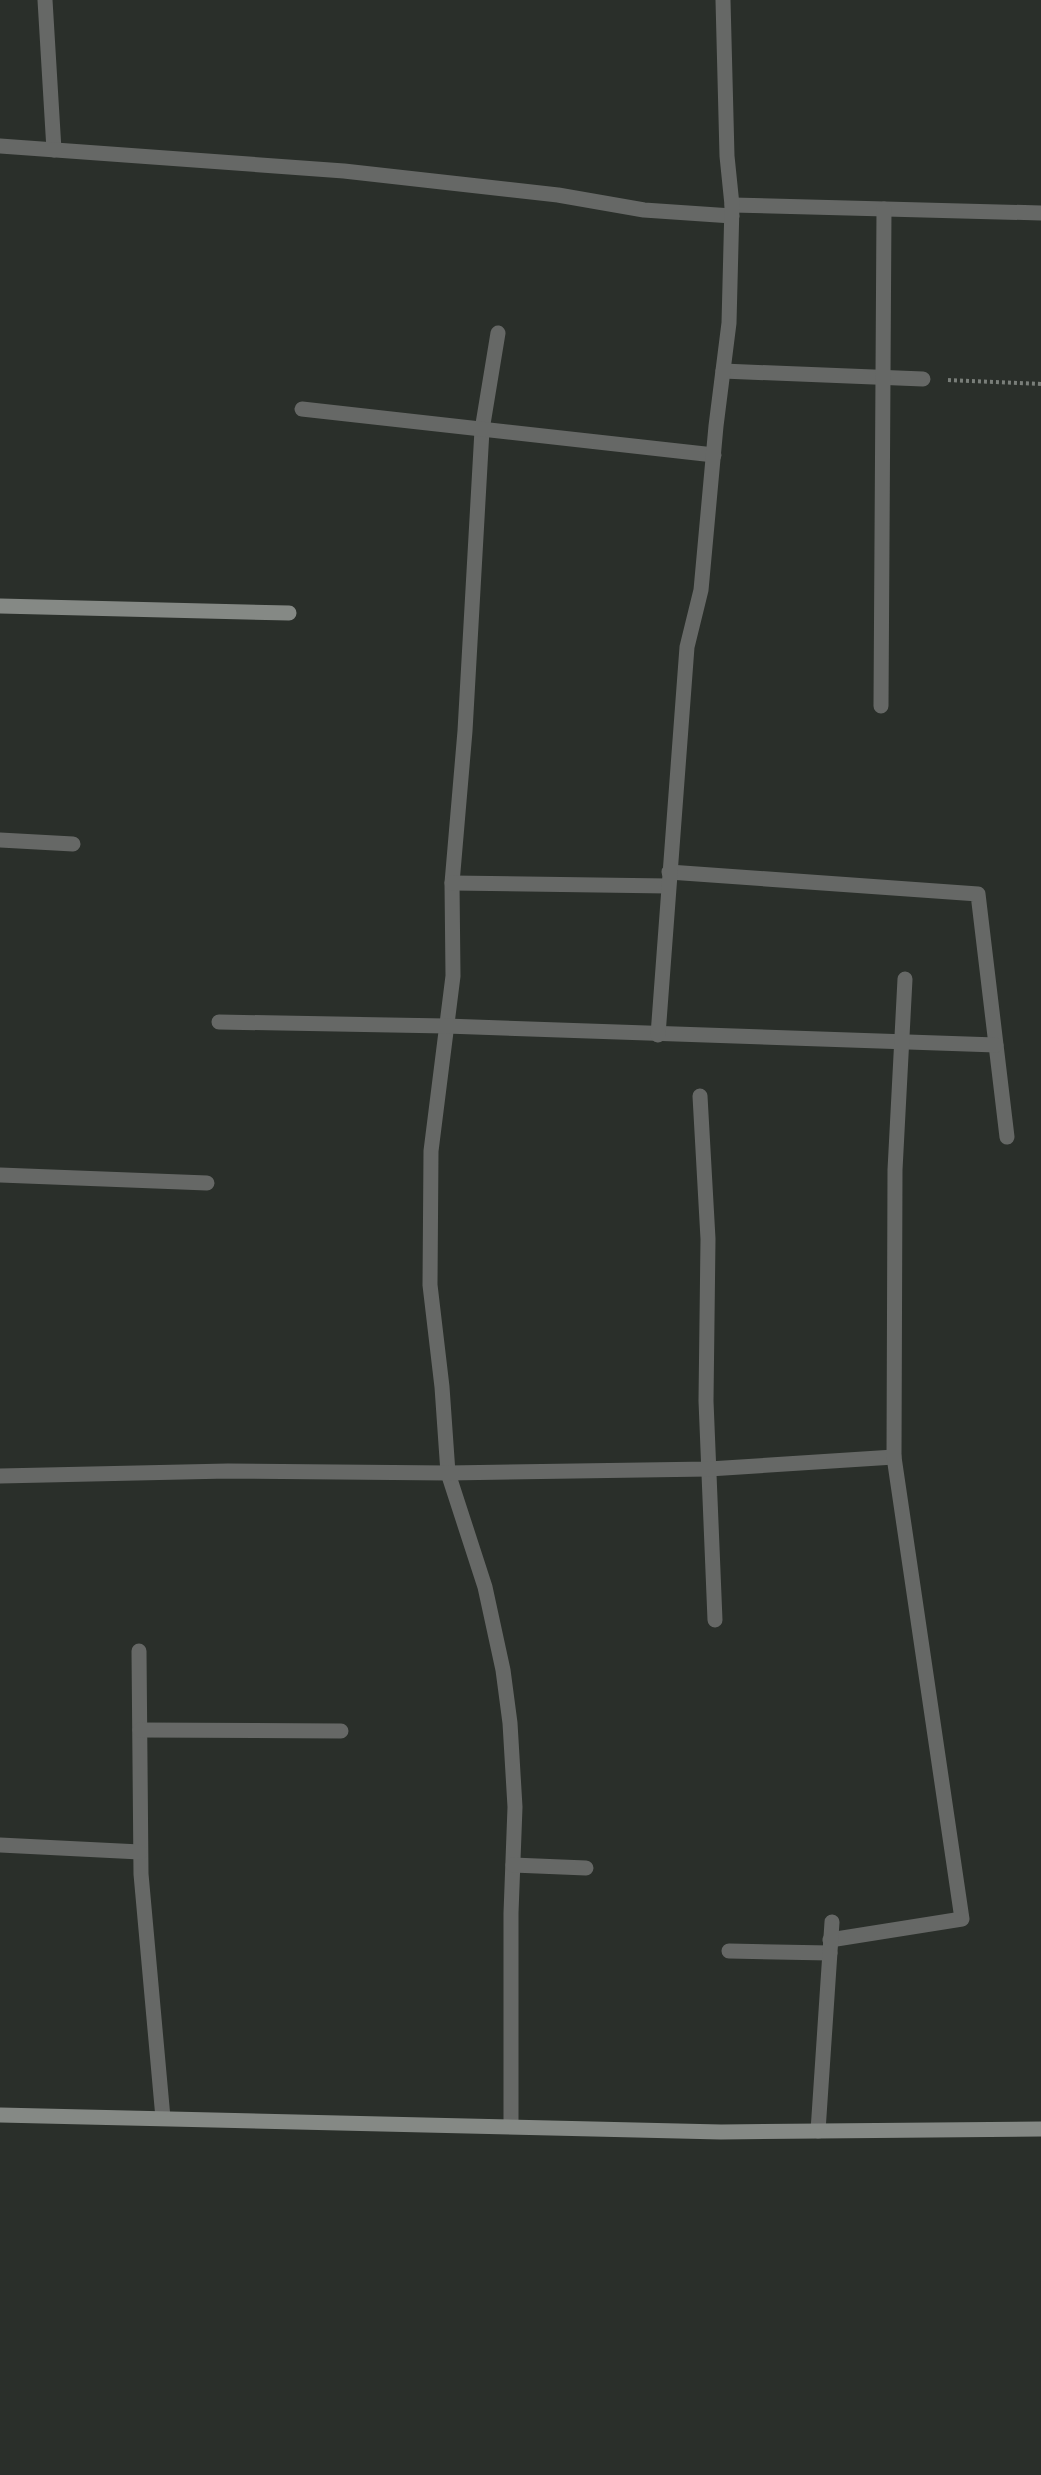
<svg xmlns="http://www.w3.org/2000/svg" width="1041" height="2475" font-family="Rubik,sans-serif">
<style>
.lines{fill:none;stroke-linecap:round;stroke-linejoin:round}
.path{stroke:#797e79;stroke-width:4;stroke-dasharray:3 3;stroke-linecap:butt}
.street{stroke:#666866;stroke-width:15}
.secondary{stroke:#858985;stroke-width:15}
</style>
<rect width="100%" height="100%" fill="#2a2f2a"/>
<g class="lines">
<path class="path" d="M948,380L1041,384"/>
<g class="street">
<path d="M45,0L54,150"/>
<path d="M0,146L344,171L558,195L644,210L732,216"/>
<path d="M732,205L1041,213"/>
<path d="M498,333L482,430L465,731L452,883L453,976L431,1151L430,1285L442,1387L448,1473L485,1587L503,1670L510,1723L515,1807L511,1913V2126"/>
<path d="M723,371L923,379"/>
<path d="M302,409L714,455"/>
<path d="M881,706L884,209"/>
<path d="M0,840L73,844"/>
<path d="M669,872L978,894L1007,1137"/>
<path d="M452,883L668,886"/>
<path d="M219,1022L446,1026L996,1045"/>
<path d="M658,1035L687,647L701,590L716,426L729,323L732,205L727,156L723,0"/>
<path d="M700,1096L708,1239L706,1401L715,1620"/>
<path d="M0,1175L207,1183"/>
<path d="M0,1476L228,1471L448,1473L709,1469L894,1457"/>
<path d="M139,1651L141,1874L163,2118"/>
<path d="M140,1730L341,1731"/>
<path d="M0,1845L140,1852"/>
<path d="M513,1865L586,1868"/>
<path d="M830,1940L962,1919L894,1457L895,1170L905,979"/>
<path d="M729,1951L830,1953"/>
<path d="M818,2131L832,1922"/>
</g>
<g class="secondary">
<path d="M0,606L289,613"/>
<path d="M0,2115L721,2132L1041,2129"/>
</g>
</g>
</svg>
